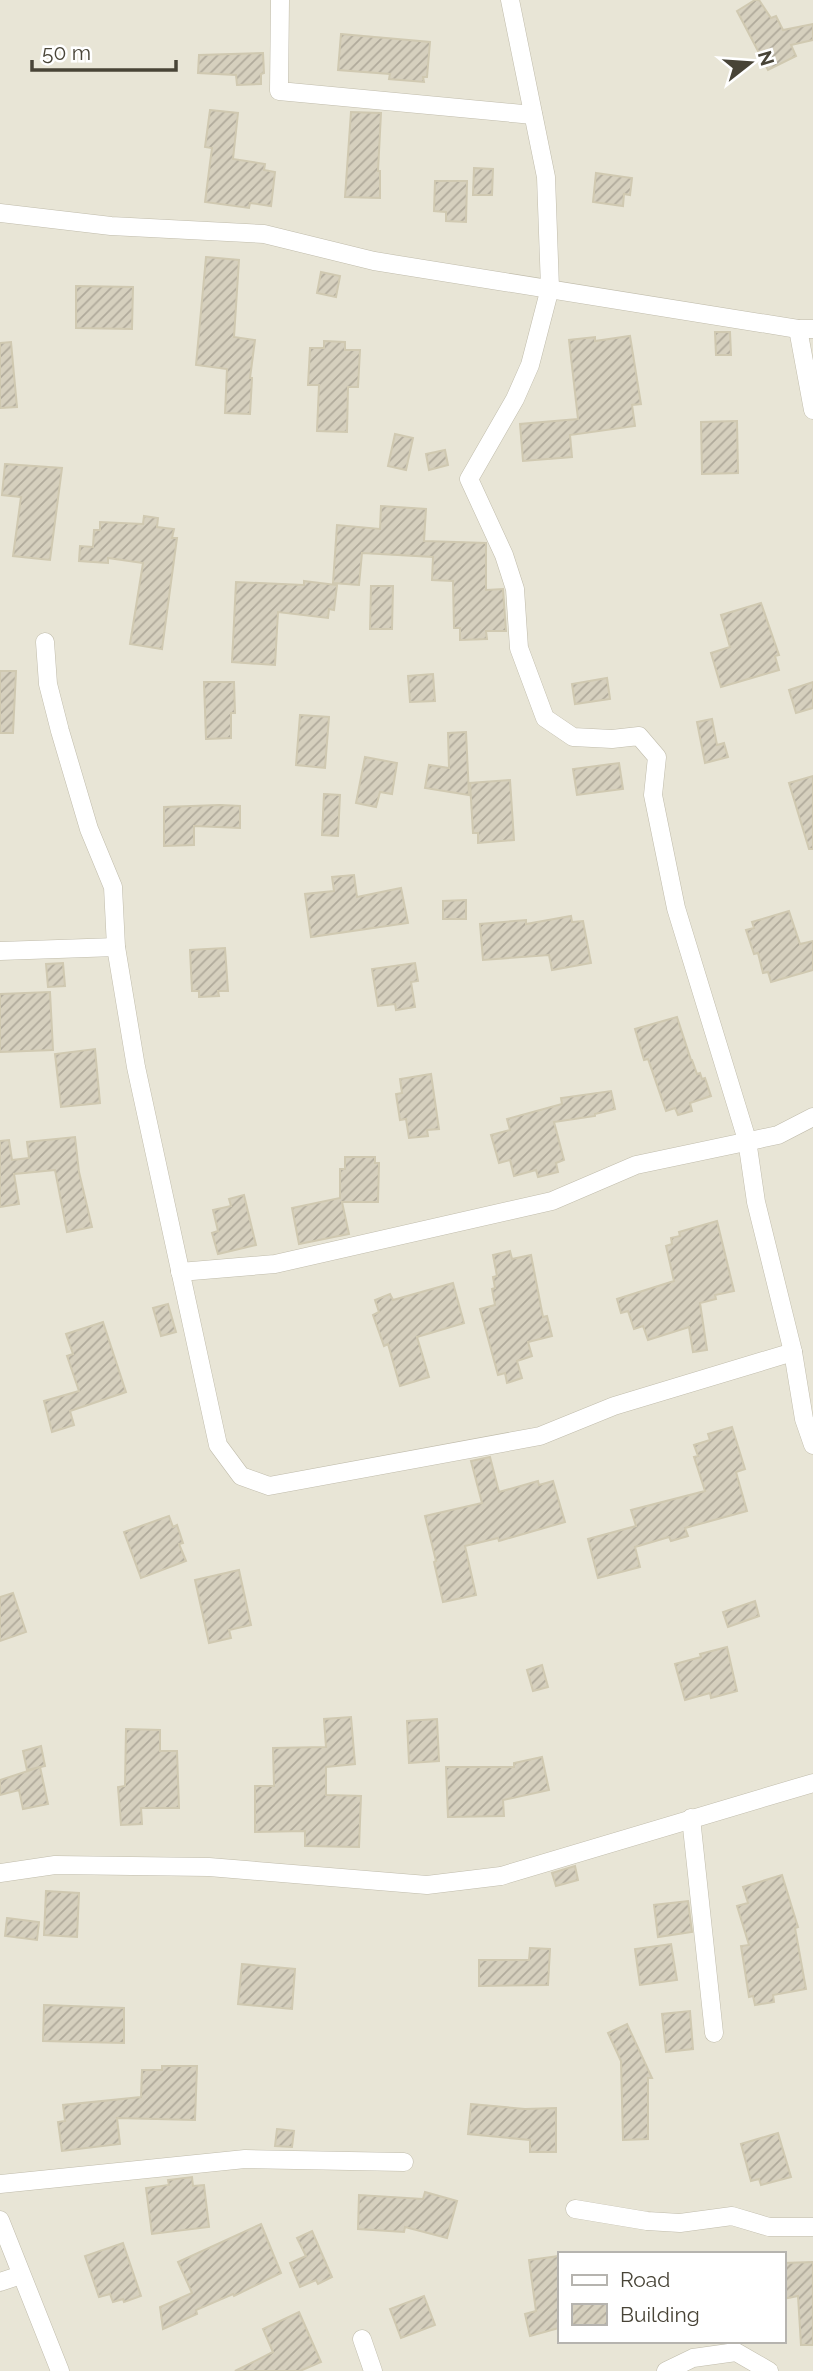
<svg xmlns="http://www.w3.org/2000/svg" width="813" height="2371" font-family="Raleway,sans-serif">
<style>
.residential{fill:#e8e5d6;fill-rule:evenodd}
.building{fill:url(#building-hatch);stroke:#d0c9b1;stroke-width:2}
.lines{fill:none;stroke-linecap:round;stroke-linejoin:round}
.minor-casing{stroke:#c0bcab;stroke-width:19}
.minor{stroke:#fff;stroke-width:18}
</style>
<defs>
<pattern id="building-hatch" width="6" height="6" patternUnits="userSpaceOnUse" patternTransform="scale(1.75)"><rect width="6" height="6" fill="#d6d0be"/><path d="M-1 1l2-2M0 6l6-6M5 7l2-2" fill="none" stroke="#b0aa9b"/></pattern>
</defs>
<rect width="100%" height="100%" fill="#f4f2e8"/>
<path class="residential" d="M0,0H813V2371H0ZM559,2254H783V2341H559Z"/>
<g class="building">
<path d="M755,0H759L771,18L776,16L783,30L813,24V40L791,45L796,56L768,70L737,11Z"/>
<path d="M341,34L430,42L427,77H423L424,82L389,79L390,74L338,70Z"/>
<path d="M263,53L264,73L261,74V84L237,85L236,75L198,73L199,55Z"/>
<path d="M210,110L238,113L233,159L265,164L264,170L275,172L271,206L250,203L249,208L205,202L212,148L205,147Z"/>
<path d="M351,112L381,113L378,171H380V198L345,197Z"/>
<path d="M474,168L493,169L492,195H473Z"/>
<path d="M596,173L632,178L630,195L624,194L623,206L593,202Z"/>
<path d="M435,181H467L466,222L446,221V212L434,211Z"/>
<path d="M206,257L239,260L234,337L255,340L250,378H252L250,414L225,413L227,369L196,365Z"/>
<path d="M321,272L340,276L336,297L317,293Z"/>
<path d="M76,286L133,287L132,329L76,328Z"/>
<path d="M715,332H730L731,355H716Z"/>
<path d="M630,336L641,404L632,405L635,426L570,435L572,457L523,461L520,424L578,419L569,340L595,337V341Z"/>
<path d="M324,341L345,342V350H360L358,387H348L347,432L317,431L319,385H308L310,348H324Z"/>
<path d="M11,342L17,407L0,408V343Z"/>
<path d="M737,421L738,473L702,474L701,422Z"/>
<path d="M395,434L413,438L406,470L388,466Z"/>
<path d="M445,450L448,465L429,470L426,454Z"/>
<path d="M5,464L62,468L50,560L13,556L21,497L2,495Z"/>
<path d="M381,506L426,509L424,541L486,543V590L503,589L506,631H486L487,639L460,640V628H454L453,581L432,580L433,557L362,553L359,585L333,583L337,525L380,529Z"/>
<path d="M144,516L158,518L157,527L174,529L172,538H177L162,649L130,644L143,563L108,558V563L79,561L80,546L93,547L94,530H100V522L143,524Z"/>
<path d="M304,581L337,585L334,610L329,609L328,618L278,612L275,665L232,662L236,582L304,585Z"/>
<path d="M371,586H393L392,629H370Z"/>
<path d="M761,603L779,655L775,656L779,670L721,687L711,653L730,647L721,615Z"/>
<path d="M0,671H16L13,733H0Z"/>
<path d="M433,674L435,701L410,702L408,676Z"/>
<path d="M607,678L610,699L575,704L572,684Z"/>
<path d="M204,682H234L235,713H231V738L206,739Z"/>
<path d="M813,682V708L796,713L789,690Z"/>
<path d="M300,715L329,717L325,768L296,765Z"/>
<path d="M712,719L717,745L724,743L728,757L705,763L697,722Z"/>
<path d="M466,732L469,795L425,788L429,765L449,768L448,733Z"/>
<path d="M365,757L397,763L392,794L380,792L376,807L356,803Z"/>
<path d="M619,763L623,789L577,795L573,769Z"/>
<path d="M813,776V849H809L789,783Z"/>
<path d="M510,780L514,840L478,843V833H473L470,783Z"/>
<path d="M324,794L340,795L338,836L322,835Z"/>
<path d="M220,805L240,806V828L194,826V845L164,846V807Z"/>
<path d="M354,875L357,897L401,888L408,923L311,937L305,894L334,891L332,877Z"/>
<path d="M466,900V919H443V901Z"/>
<path d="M789,911L800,944L813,941V970L771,982L768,972L763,973L758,953L754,954L746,930L754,928L752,922Z"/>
<path d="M571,916L572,922L583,921L591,963L552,970L549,955L483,960L480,924L526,920V924Z"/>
<path d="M225,948L228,991H218L219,996L199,997V991H192L190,950Z"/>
<path d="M63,963L65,986L48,987L46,964Z"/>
<path d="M415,963L418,981L411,982L415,1007L396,1010L395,1004L378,1006L372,969Z"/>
<path d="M50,992L53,1050L0,1052V994Z"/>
<path d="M677,1017L691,1060H692L697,1074L700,1073L702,1079L705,1078L711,1096L690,1103L692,1111L678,1115L675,1108L666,1111L648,1059L644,1060L635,1029Z"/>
<path d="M95,1049L100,1103L61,1107L55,1054Z"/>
<path d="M431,1074L439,1129L427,1130L428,1136L409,1138L406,1119L400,1120L396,1094L402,1093L400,1079Z"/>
<path d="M611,1091L615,1109L595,1114V1116L554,1122L564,1160L556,1163L558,1172L538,1177L536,1170L514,1176L510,1160L499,1163L491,1135L510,1130L507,1119L562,1104L561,1098Z"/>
<path d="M75,1137L79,1172L92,1227L67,1232L55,1170L14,1174L19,1204L0,1207V1141L9,1140L12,1160L29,1158L27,1142Z"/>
<path d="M345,1157H375V1163H379L378,1202H342L349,1234L299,1244L292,1208L340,1198V1169H345Z"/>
<path d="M244,1195L256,1245L218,1254L212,1233L218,1231L213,1210L231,1206L229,1199Z"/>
<path d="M717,1221L734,1291L715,1295L716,1299L700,1303L707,1350L693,1352L689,1327L648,1340L643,1326L634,1329L628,1311L621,1313L617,1299L674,1281L666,1246L672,1244L671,1238L680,1236L679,1232Z"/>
<path d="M510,1251L512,1259L531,1255L543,1317L547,1316L552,1336L528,1342L532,1356L517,1361L522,1378L507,1383L505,1373L498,1375L480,1309L495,1305L492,1289L495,1288L493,1277L497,1276L493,1255Z"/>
<path d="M453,1283L464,1323L417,1337L429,1377L400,1386L388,1344L384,1346L373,1315L379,1312L375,1300L390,1294L393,1300Z"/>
<path d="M168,1304L176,1332L161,1336L153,1308Z"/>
<path d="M103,1322L126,1392L70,1411L74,1425L52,1432L44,1401L79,1391L67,1356L73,1354L66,1334Z"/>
<path d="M732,1427L745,1469L736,1472L747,1511L685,1528L688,1536L671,1541L669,1537L635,1547L640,1567L598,1578L588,1539L636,1526L631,1510L705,1491L694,1457L698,1456L694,1445L710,1440L708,1434Z"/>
<path d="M490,1457L499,1492L538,1481L539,1485L553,1481L565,1522L499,1541L498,1538L465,1546L476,1595L443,1602L434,1562L436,1561L425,1516L482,1503L471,1461Z"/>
<path d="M169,1516L173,1527L177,1525L183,1543L179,1544L186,1561L141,1578L124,1532Z"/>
<path d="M239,1570L251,1625L229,1630L231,1638L209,1643L195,1580Z"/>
<path d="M13,1593L26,1632L0,1641V1597Z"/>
<path d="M755,1601L759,1616L728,1627L723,1612Z"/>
<path d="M727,1647L737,1691L711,1698L710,1693L685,1700L675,1664L701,1657L700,1654Z"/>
<path d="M542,1665L548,1687L533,1691L527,1670Z"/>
<path d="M351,1717L355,1764L326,1767V1795L361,1796L359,1847L305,1846V1831L255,1832V1786H274L273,1748L326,1747L324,1719Z"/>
<path d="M437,1719L439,1761L409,1763L407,1721Z"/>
<path d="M126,1729L160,1730V1751H177L179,1808H141L142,1824L121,1825L118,1787L125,1786Z"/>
<path d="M41,1746L45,1766L27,1770L23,1751Z"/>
<path d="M542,1757L549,1790L503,1800L504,1816L448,1817L446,1767H514V1763Z"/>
<path d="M40,1767L48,1804L23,1809L19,1790L0,1795V1780Z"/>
<path d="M575,1866L578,1880L556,1886L552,1873Z"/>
<path d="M782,1875L798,1927L795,1928L806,1989L773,1995L774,2002L755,2005L753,1996L749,1997L741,1946L749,1945L737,1906L748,1903L743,1887Z"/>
<path d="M46,1891L79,1893L77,1937L44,1935Z"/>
<path d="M688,1901L692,1932L658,1937L654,1905Z"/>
<path d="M7,1918L39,1922L37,1940L5,1936Z"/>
<path d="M671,1944L677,1980L640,1985L635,1949Z"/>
<path d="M530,1948L550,1949L548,1985L479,1986V1960H529Z"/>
<path d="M242,1964L295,1969L292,2009L238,2004Z"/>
<path d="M44,2005L124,2008V2043L43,2041Z"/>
<path d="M690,2011L693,2049L666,2052L662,2014Z"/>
<path d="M627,2024L652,2078H648V2139L623,2140L621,2061L608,2033Z"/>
<path d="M162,2066H197L195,2120L117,2118L120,2144L62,2151L58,2122L65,2121L63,2105L141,2097L142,2070H162Z"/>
<path d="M471,2104L525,2109L556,2108V2152H530V2140L468,2134Z"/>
<path d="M277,2129L294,2131L292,2147L275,2146Z"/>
<path d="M778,2133L791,2177L761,2185L759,2179L751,2181L741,2144Z"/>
<path d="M192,2177L193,2186L204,2185L209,2227L152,2234L146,2188L169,2185L168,2180Z"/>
<path d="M425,2192L457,2201L447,2238L405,2227L404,2232L358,2229L359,2195L423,2199Z"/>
<path d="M261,2224L281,2273L234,2296L233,2294L196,2310L197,2314L163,2329L160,2307L192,2293L178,2262Z"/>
<path d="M312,2231L332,2277L318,2284L316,2280L300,2287L290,2263L306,2256L297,2238Z"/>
<path d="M123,2243L141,2296L124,2302L123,2299L113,2302L110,2294L99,2297L85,2256Z"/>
<path d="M559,2256V2328L530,2336L525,2314L536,2311L529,2260Z"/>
<path d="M813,2262V2345H801L798,2296L783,2299V2263Z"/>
<path d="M424,2296L435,2325L401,2338L390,2309Z"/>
<path d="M299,2312L321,2362L300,2371H235L273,2352L263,2329Z"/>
</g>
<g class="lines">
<defs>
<g id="minor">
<path d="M280,0L279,91L533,115"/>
<path d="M510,0L546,177L550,288L530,365L515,399L469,479L504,555L515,589L519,648L545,718L573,737L612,739L639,736L657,757L653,795L676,908L747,1140L756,1202L793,1352L804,1419L813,1445"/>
<path d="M0,213L111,226L264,234L374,261L798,329H813"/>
<path d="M798,329L813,410"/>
<path d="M45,642L48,684L60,731L89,829L113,887L116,947L136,1067L218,1445L241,1476L269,1486L540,1436L614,1406L793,1352"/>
<path d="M0,951L116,947"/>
<path d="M180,1272L275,1264L552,1201L636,1165L778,1135L813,1117"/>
<path d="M691,1818L714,2033"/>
<path d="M0,1873L55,1865L209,1867L427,1885L501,1876L813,1783"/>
<path d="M0,2184L245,2159L404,2162"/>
<path d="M575,2209L647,2221L680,2223L732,2216L769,2227H813"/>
<path d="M0,2220L60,2371"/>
<path d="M0,2282L21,2275"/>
<path d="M362,2339L373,2371"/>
<path d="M666,2371L693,2358L736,2352L769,2371"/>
</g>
</defs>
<use href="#minor" class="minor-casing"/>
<use href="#minor" class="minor"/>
</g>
<rect x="558" y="2252" width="228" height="91" fill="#ffffff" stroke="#b6b4af" stroke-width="2"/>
<rect x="572" y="2275" width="35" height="10" fill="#ffffff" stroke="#b6b4af" stroke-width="2"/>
<text x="620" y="2287" font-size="21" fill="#484437">Road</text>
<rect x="572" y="2304" width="35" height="21" fill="url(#building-hatch)" stroke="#b6b4af" stroke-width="2"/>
<text x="620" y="2322" font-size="21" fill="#484437">Building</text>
<g transform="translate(750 63) rotate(73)" stroke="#ffffff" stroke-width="5" paint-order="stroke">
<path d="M0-5L12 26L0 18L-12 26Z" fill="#484437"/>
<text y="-10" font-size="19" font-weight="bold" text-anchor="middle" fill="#484437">N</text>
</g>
<path d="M32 60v10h144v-10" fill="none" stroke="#484437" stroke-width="3.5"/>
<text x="42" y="60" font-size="21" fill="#484437" stroke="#ffffff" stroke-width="5" paint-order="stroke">50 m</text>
</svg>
